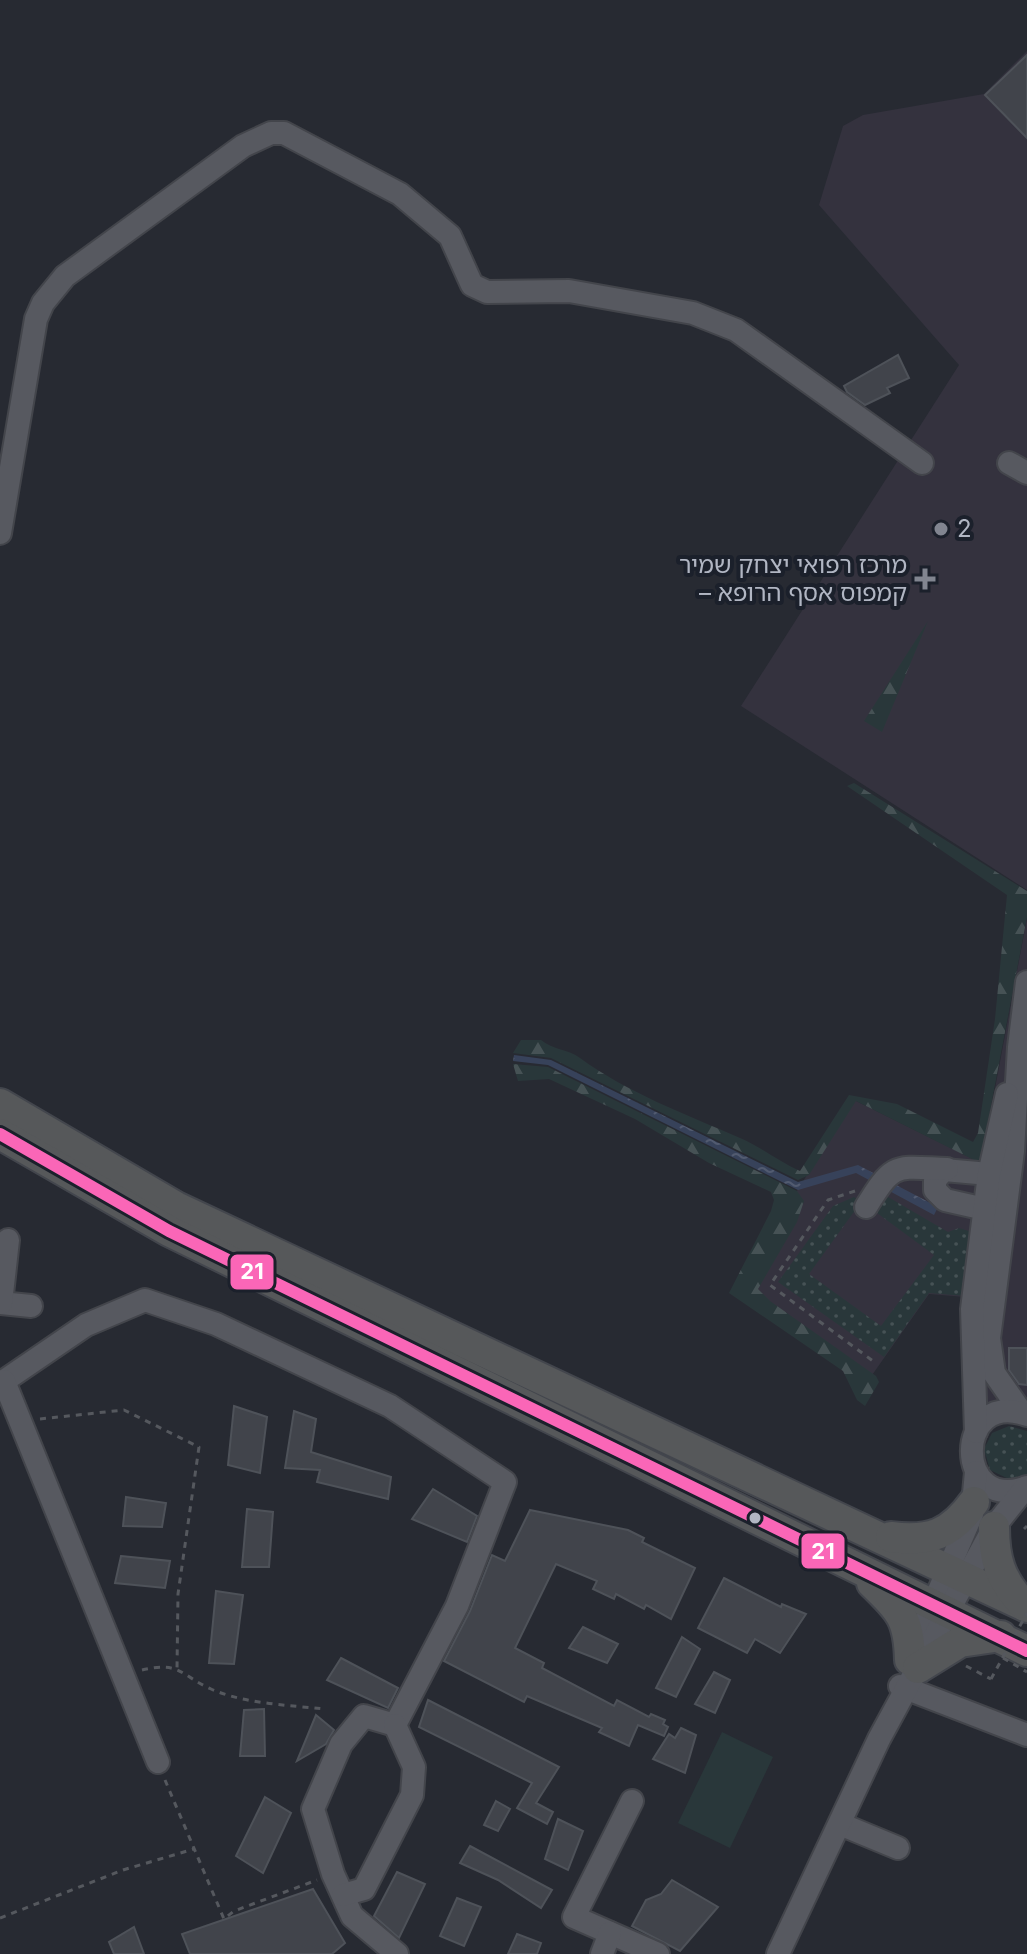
<svg xmlns="http://www.w3.org/2000/svg" width="1027" height="1954" font-family="Inter,'Noto Sans Hebrew',sans-serif">
<style>
.medical{fill:#34323e}
.grass{fill:url(#grass-dots)}
.forest{fill:url(#forest-firs)}
.pitch{fill:#29373a}
.water{fill:url(#water-ripples)}
.building{fill:#41444b;stroke:#4e5259;stroke-width:2}
.lines{fill:none;stroke-linecap:round;stroke-linejoin:round}
.minor-casing{stroke:#43454b;stroke-width:26}
.highway-casing{stroke:#43464d;stroke-width:34}
.path{stroke:#55585e;stroke-width:3;stroke-dasharray:6 6;stroke-linecap:butt}
.minor{stroke:#575960;stroke-width:22}
.highway{stroke:#56585a;stroke-width:30}
.path-bridge{stroke:#55585e;stroke-width:3;stroke-dasharray:6 6;stroke-linecap:butt}
.bus-1-casing{stroke:#1b202b;stroke-width:18}
.bus-1{stroke:#fa66b7;stroke-width:12}
.poi-dot{fill:#818590;stroke:#1b202b;stroke-width:3}
.bus-dot{fill:#b1b6c3;stroke:#1b202b;stroke-width:3}
.labels{text-anchor:middle;stroke-width:8;stroke-linejoin:round;paint-order:stroke}
.poi-label{font-size:24px;fill:#b1b6c3;stroke:#1b202b;text-anchor:start}
.line-badge{stroke:#1b202b;stroke-width:3}
.badge-label{font-size:22px;text-anchor:middle;font-weight:bold;fill:#fff}
</style>
<defs>
<pattern id="grass-dots" width="8" height="8" patternUnits="userSpaceOnUse" patternTransform="scale(2)"><rect width="8" height="8" fill="#29373a"/><path d="M2 2h.1M6 6h.1" fill="none" stroke="#465255" stroke-width="1.8" stroke-linecap="round"/></pattern>
<pattern id="forest-firs" width="22" height="20" patternUnits="userSpaceOnUse" patternTransform="scale(2)"><rect width="22" height="20" fill="#29373a"/><path d="M5 1l3.5 6h-7zM16 11l3.5 6h-7z" fill="#465255"/></pattern>
<pattern id="water-ripples" width="26" height="14" patternUnits="userSpaceOnUse" patternTransform="scale(2)"><rect width="26" height="14" fill="#37425a"/><path d="M2 4q2-2 4 0t4 0M15 11q2-2 4 0t4 0" fill="none" stroke="#525b70"/></pattern>
</defs>
<rect width="100%" height="100%" fill="#272a32"/>
<g class="medical">
<path d="M1027,51V890L741,706L959,365L819,205L843,126L863,115L984,94Z"/>
<path d="M1027,918V1411L971,1410L965,1297L929,1294L870,1378L733,1293L854,1100L981,1163Z"/>
</g>
<g class="grass">
<path d="M883,1194L948,1232L959,1228L972,1232L965,1296L929,1293L884,1357L778,1282L833,1206L854,1197L861,1202L809,1274L881,1326L934,1255L873,1210Z"/>
<path d="M1009,1426L1027,1431V1474L1011,1480L990,1470L984,1449L992,1433Z"/>
</g>
<g class="forest">
<path d="M928,621L882,732L864,721Z"/>
<path d="M854,783L1027,891V917L980,1163L856,1101L809,1175L798,1180L551,1058L513,1053L521,1040H541C553,1050 568,1049 580,1058C628,1093 685,1114 740,1138C761,1147 779,1162 800,1171L849,1095L897,1104L973,1142L978,1133L995,1019L1007,895L847,786Z"/>
<path d="M513,1064L548,1067L797,1191L804,1201L797,1222L758,1289L770,1301L876,1376L879,1382L865,1406L857,1400L843,1371L729,1293L771,1211L774,1200L771,1192L709,1163L635,1119L549,1079L518,1081Z"/>
</g>
<path class="pitch" d="M722,1732L773,1757L730,1848L678,1823Z"/>
<path class="water" d="M514,1055L551,1060L798,1182L858,1165L938,1207L934,1215L856,1173L798,1190L548,1065L513,1061Z"/>
<g class="building">
<path d="M1027,55V138L985,95Z"/>
<path d="M898,355L909,378L887,388L890,393L865,405L847,392L844,386Z"/>
<path d="M1009,1348H1027V1385L1019,1384L1009,1370Z"/>
<path d="M234,1406L267,1417L260,1473L228,1465Z"/>
<path d="M294,1411L316,1419L311,1452L391,1477L388,1499L317,1482L320,1470L285,1468Z"/>
<path d="M433,1489L477,1516L467,1542L412,1519Z"/>
<path d="M126,1497L166,1503L162,1527L123,1526Z"/>
<path d="M247,1509L273,1512L269,1567H242Z"/>
<path d="M530,1510L628,1530L644,1538L642,1542L695,1568L671,1619L646,1605L644,1609L616,1594L614,1599L593,1589L597,1581L556,1564L515,1648L544,1663L542,1668L614,1706L617,1700L649,1717L651,1714L665,1720L663,1724L668,1727L664,1736L638,1725L629,1746L599,1732L602,1728L527,1696L524,1702L444,1661L470,1611L492,1555L505,1561Z"/>
<path d="M121,1556L170,1561L165,1588L115,1583Z"/>
<path d="M724,1578L781,1607L782,1604L806,1614L780,1653L755,1639L747,1653L698,1628Z"/>
<path d="M216,1591L243,1595L234,1664L209,1663Z"/>
<path d="M583,1627L618,1644L607,1663L569,1648Z"/>
<path d="M682,1637L700,1649L676,1697L656,1688Z"/>
<path d="M341,1658L398,1688L388,1708L327,1680Z"/>
<path d="M714,1672L730,1680L715,1713L695,1704Z"/>
<path d="M428,1700L559,1767L536,1803L553,1812L547,1824L517,1808L532,1783L419,1727Z"/>
<path d="M264,1709L265,1756H240L244,1710Z"/>
<path d="M316,1715L334,1730L326,1744L297,1761Z"/>
<path d="M681,1728L696,1735L685,1773L653,1759L669,1734L675,1738Z"/>
<path d="M265,1797L291,1813L263,1873L236,1856Z"/>
<path d="M496,1801L510,1809L498,1831L484,1825Z"/>
<path d="M558,1819L583,1831L568,1870L545,1859Z"/>
<path d="M470,1846L552,1890L541,1908L498,1880L460,1863Z"/>
<path d="M397,1872L425,1884L399,1938L374,1916Z"/>
<path d="M672,1880L718,1907L680,1951L632,1926L646,1900L661,1894Z"/>
<path d="M313,1889L345,1943L332,1954H190L182,1934Z"/>
<path d="M457,1898L481,1907L464,1946L440,1936Z"/>
<path d="M134,1927L144,1954H114L109,1942Z"/>
<path d="M517,1934L541,1943L537,1954H508Z"/>
</g>
<g class="lines">
<defs>
<g id="minor">
<path d="M1009,463L1027,473"/>
<path d="M0,533L36,319L43,303L65,276L243,146L271,133H284L400,194L450,236L472,285L487,292L569,291L693,313L736,330L922,463"/>
<path d="M989,1174L944,1170L935,1180V1190L945,1200L998,1212"/>
<path d="M866,1207C894,1161 895,1167 947,1169"/>
<path d="M0,1303L31,1306"/>
<path d="M1,1303L8,1240"/>
<path d="M4,1381L86,1325L145,1300L216,1324L390,1406L505,1482L457,1606L395,1725L364,1716L341,1744L313,1809L333,1874L352,1916L397,1954"/>
<path d="M0,1383L4,1381L158,1762"/>
<path d="M1022,1413L994,1373L989,1338L1013,1151L1019,1047L1027,982"/>
<path d="M1027,1415C953,1388 954,1515 1027,1487"/>
<path d="M976,1432L972,1309L989,1174L1007,1094"/>
<path d="M912,1653L972,1514L976,1472"/>
<path d="M900,1686L1027,1735"/>
<path d="M632,1801L574,1917L658,1954"/>
<path d="M840,1824L898,1848"/>
<path d="M343,1895L364,1889L412,1795L414,1767L395,1725"/>
<path d="M602,1954L610,1933"/>
<path d="M778,1954L879,1739L994,1527L1025,1488"/>
</g>
<g id="highway">
<path d="M0,1104L176,1207L1027,1607"/>
<path d="M0,1134L169,1231L1027,1651"/>
<path d="M994,1527C994,1559 1000,1579 1022,1603"/>
<path d="M891,1537C930,1542 951,1534 974,1502"/>
<path d="M872,1583C901,1611 909,1619 910,1660"/>
<path d="M918,1668L960,1642L1001,1636"/>
</g>
</defs>
<use href="#minor" class="minor-casing"/>
<use href="#highway" class="highway-casing"/>
<g class="path">
<path d="M855,1191L828,1200L770,1285L873,1361"/>
<path d="M40,1419L124,1410L199,1447L178,1594L177,1669"/>
<path d="M1024,1529L1027,1526"/>
<path d="M966,1666L991,1679"/>
<path d="M142,1670C180,1661 180,1675 211,1689C245,1704 288,1705 324,1709"/>
<path d="M165,1780L224,1919L234,1911L317,1880"/>
<path d="M0,1918L123,1870L194,1849"/>
</g>
<use href="#minor" class="minor"/>
<use href="#highway" class="highway"/>
<g class="path-bridge">
<path d="M1003,1658L1027,1672"/>
<path d="M991,1679L1027,1613"/>
</g>
<defs>
<path id="bus-1" d="M0,1134L169,1231L1027,1651"/>
</defs>
<use href="#bus-1" class="bus-1-casing"/>
<use href="#bus-1" class="bus-1"/>
</g>
<g class="poi-dot">
<circle cx="941" cy="529" r="8"/>
<path d="M921 567h8v8h8v8h-8v8h-8v-8h-8v-8h8z"/>
</g>
<circle class="bus-dot" cx="755" cy="1518" r="7"/>
<g class="labels">
<g class="poi-label">
<text x="957" y="537">2</text>
<text x="907" y="573" text-anchor="end">מרכז רפואי יצחק שמיר<tspan x="907" dy="28">– קמפוס אסף הרופא</tspan></text>
</g>
</g>
<g class="line-badge">
<rect x="229" y="1253" width="46" height="38" rx="8" fill="#fa66b7"/>
<rect x="800" y="1532" width="46" height="38" rx="8" fill="#fa66b7"/>
</g>
<g class="badge-label">
<text x="252" y="1279">21</text>
<text x="823" y="1559">21</text>
</g>
</svg>
